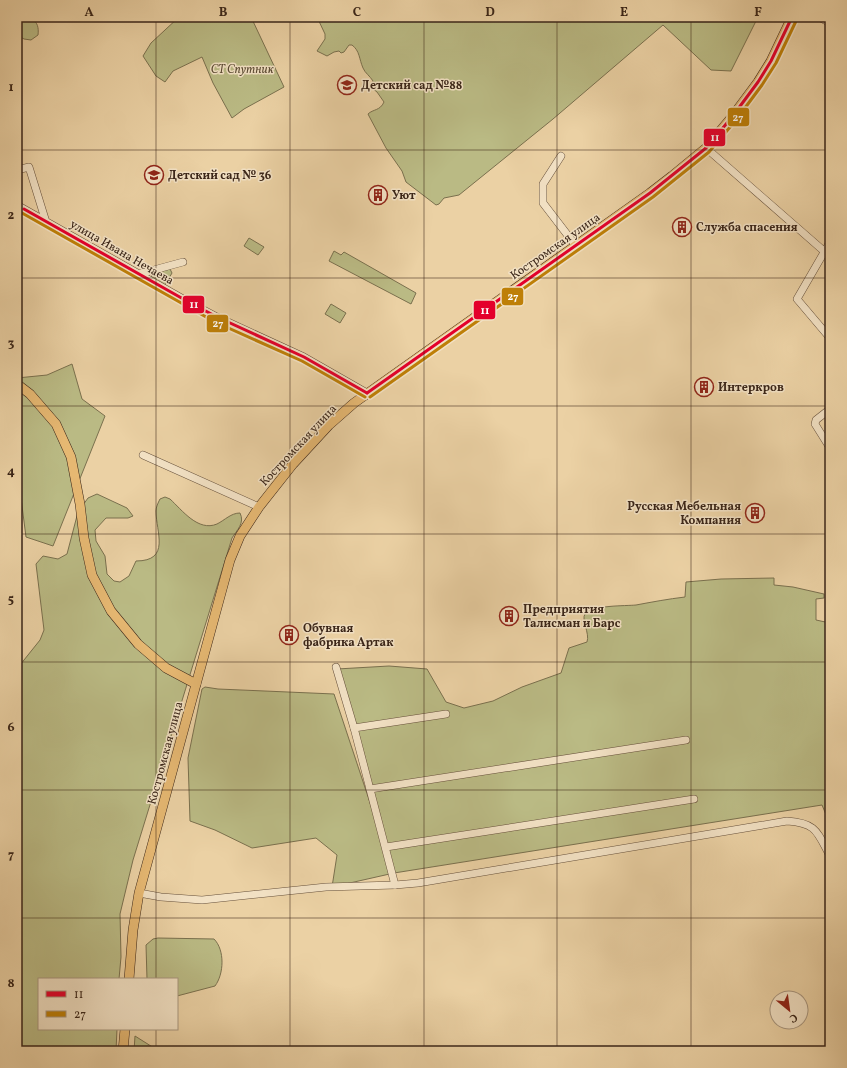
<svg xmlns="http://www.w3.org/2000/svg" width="847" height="1068" font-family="Vollkorn,serif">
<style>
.green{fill:#baba84;stroke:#7a704e}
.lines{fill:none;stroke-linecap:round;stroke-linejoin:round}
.minor-casing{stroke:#66503b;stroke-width:8}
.major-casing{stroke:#3a2518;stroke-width:10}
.minor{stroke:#f2e1c4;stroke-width:7}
.major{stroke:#e6b872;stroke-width:9}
.bus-1-casing{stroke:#f2e1c4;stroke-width:6}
.bus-2-casing{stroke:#f2e1c4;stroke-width:6}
.bus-1{stroke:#e4002b;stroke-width:3}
.bus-2{stroke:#be7f07;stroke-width:3}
.grid{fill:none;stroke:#3a2518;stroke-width:1;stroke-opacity:0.55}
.labels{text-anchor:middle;stroke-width:3;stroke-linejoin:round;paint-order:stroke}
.park-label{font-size:12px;font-style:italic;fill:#5a4a33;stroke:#f2e1c4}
.poi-label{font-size:12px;font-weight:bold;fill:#3a2518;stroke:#f2e1c4;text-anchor:start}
.street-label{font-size:12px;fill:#3a2518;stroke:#f2e1c4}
.line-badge{stroke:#f2e1c4;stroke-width:1.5}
.badge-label{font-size:11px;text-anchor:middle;font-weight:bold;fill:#fff}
.neatline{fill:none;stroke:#3a2518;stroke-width:1.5}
.grid-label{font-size:13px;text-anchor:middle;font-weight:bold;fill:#3a2518}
</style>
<rect width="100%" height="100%" fill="#ebd1a4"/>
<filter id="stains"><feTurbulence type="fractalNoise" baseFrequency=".005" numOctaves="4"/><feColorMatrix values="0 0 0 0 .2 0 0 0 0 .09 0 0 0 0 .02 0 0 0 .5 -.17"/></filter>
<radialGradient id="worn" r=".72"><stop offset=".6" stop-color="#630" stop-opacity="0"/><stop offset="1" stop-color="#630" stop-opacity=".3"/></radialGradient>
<g class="green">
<path d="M17,17C30,17 40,19 38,35L31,40L24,39L17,35Z"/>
<path d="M179,17H251L284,87L244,109L232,118L213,83L202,57L173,71L165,82L156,76L143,56L151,43Z"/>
<path d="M317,17H758L731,71L711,70L663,25L553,119L459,195L444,198L439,204L436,205L406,182L402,171L386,148L369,116L368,114C373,109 380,111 384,102L377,92L372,88L373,81C370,76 365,73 363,68C359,59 360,51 352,45H349L344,52L341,53L339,51L334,52L327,56L317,51L325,39V34Z"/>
<path d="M249,238L264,247L258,255L244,246Z"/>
<path d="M334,251L341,255L344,252L416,293L411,304L329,261Z"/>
<path d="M170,269L172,273L165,285L151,278L152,274Z"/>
<path d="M331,304L346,313L340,323L325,314Z"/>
<path d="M72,364L82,399L105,416L53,546L26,537L17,467V378L47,375Z"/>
<path d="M97,494L127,508L133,516L128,518H106L95,530L96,541L105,556L107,574L114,581L120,582L129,576L136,561C171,561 156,532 156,511C156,507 158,503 160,499L165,497L170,499C182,510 198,532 217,524C225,520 231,513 240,513C245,523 237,530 232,538L133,860L120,914L121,957L119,979H39V1029H117L116,1051H17V671L20,665L40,640L44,630L36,564L43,556L58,559L67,554L78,512L88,498Z"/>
<path d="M774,578V585L793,587L824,594V598L816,599V620L830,623V818L827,817L822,805L394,873L332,887L337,855L316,838L252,848L215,830L190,821L188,758L202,689L205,687L218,689L334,694L390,863L337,669L389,666L427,669L446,702L464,708L493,701L522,687L561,673L569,648L587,642C590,633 581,620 585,614C591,605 626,606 636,605C652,602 668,599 685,597L686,582L721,579Z"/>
<path d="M158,938L214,939C225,950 224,974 215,986L177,996V979H147L146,945L153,939Z"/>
<path d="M135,1036L154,1048L155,1051H134Z"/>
</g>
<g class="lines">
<defs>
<g id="minor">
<path d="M819,17L830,23"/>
<path d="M706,148L825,252"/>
<path d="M561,156L543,184V203L576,246"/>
<path d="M17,170L29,167L46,222"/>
<path d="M17,205L185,300L217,317L304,357L367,393"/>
<path d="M830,242L797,299L830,338"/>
<path d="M139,274L183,262"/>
<path d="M830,409L816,420L815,424L830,448"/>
<path d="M143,455L259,507"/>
<path d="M336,667L354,728L395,885"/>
<path d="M354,728L446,714"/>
<path d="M370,789L686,740"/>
<path d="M386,847L694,799"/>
<path d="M139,893L161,897L202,900L326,887L395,885L418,883L787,821C817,823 817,832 830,856"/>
</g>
<g id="major">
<path d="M17,384L30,394L56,424L71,457L80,504L84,538L92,575L111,611L138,644L166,668L196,684"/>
<path d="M129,979L133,930L139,893L230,560L240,536L259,507L293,464L329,425L354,403L650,193L672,176L706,148L732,117L758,82L771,61L792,17"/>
<path d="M123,1051L125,1029"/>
</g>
</defs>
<use href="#minor" class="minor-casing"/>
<use href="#major" class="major-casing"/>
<use href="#minor" class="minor"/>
<use href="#major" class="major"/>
<defs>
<g id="bus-1">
<path d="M24,209L185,300L217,317L304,357L367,393"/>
<path d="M367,393L650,193L706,148L732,117L758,82L771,61L792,17"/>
</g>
<g id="bus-2">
<path d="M22,213L183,304L215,322L302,361L365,397"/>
<path d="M370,397L653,197L709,152L736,120L762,85L776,63L797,19"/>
</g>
</defs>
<use href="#bus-1" class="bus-1-casing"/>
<use href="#bus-2" class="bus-2-casing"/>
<use href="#bus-1" class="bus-1"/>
<use href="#bus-2" class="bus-2"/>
</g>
<path class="grid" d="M156,17V979M290,17V1051M424,17V1051M557,17V1051M691,17V1051M17,150H830M17,278H830M17,406H830M17,534H830M17,662H830M17,790H830M17,918H830M156,1029V1051"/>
<defs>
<symbol id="school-ring" viewBox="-11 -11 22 22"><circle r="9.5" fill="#f2e1c4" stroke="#8f2418" stroke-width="1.5"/><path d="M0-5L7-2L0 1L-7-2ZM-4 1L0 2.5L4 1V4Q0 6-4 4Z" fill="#8f2418"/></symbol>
<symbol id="building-ring" viewBox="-11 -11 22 22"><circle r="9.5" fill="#f2e1c4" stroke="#8f2418" stroke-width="1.5"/><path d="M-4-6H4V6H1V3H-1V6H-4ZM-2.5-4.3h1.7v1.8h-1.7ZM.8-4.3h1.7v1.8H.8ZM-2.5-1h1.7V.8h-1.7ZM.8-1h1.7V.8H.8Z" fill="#8f2418"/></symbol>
</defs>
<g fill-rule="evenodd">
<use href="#school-ring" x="336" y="74" width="22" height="22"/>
<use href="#school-ring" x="143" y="164" width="22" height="22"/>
<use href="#building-ring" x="367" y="184" width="22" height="22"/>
<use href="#building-ring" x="671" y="216" width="22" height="22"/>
<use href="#building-ring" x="693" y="376" width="22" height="22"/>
<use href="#building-ring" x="744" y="502" width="22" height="22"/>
<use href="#building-ring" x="498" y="605" width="22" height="22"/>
<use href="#building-ring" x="278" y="624" width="22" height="22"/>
</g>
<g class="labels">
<g class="park-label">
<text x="242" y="73">СТ Спутник</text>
</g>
<g class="poi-label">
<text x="361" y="89">Детский сад №88</text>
<text x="168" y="179">Детский сад № 36</text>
<text x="392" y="199">Уют</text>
<text x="696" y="231">Служба спасения</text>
<text x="718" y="391">Интеркров</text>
<text x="741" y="510" text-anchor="end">Русская Мебельная<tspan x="741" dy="14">Компания</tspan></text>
<text x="523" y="613">Предприятия<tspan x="523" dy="14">Талисман и Барс</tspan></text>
<text x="303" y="632">Обувная<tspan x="303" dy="14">фабрика Артак</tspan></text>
</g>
<g class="street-label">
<text transform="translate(555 246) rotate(-35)" y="4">Костромская улица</text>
<text transform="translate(122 252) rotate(30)" y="4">улица Ивана Нечаева</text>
<text transform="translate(298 445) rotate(-47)" y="4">Костромская улица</text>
<text transform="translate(165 753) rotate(-75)" y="4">Костромская улица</text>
</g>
</g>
<g class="line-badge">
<rect x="727" y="107" width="23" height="20" rx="4" fill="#be7f07"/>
<rect x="703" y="128" width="23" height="19" rx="4" fill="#e4002b"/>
<rect x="501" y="287" width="23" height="19" rx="4" fill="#be7f07"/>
<rect x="182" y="295" width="23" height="19" rx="4" fill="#e4002b"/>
<rect x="473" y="300" width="23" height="20" rx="4" fill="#e4002b"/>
<rect x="206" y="314" width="23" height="19" rx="4" fill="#be7f07"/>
</g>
<g class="badge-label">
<text x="738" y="121">27</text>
<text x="715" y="141">11</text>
<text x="513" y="300">27</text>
<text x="194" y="308">11</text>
<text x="485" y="314">11</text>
<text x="218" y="327">27</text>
</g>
<rect width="847" height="1068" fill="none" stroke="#ebd1a4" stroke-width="44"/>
<rect x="38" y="978" width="140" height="52" fill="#f2e1c4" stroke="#a8967f"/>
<rect x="46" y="991" width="20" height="6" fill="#e4002b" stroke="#a8967f"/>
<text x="74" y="998" font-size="12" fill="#3a2518">11</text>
<rect x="46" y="1011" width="20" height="6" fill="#be7f07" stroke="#a8967f"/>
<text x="74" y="1018" font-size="12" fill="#3a2518">27</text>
<g transform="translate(789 1010) rotate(151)"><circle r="19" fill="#f2e1c4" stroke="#a8967f"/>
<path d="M0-3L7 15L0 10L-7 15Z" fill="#8f2418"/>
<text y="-6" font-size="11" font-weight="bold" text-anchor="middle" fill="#3a2518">С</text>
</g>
<rect x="22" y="22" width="803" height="1024" class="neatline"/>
<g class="grid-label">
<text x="89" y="16">A</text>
<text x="223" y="16">B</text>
<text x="357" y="16">C</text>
<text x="490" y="16">D</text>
<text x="624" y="16">E</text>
<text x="758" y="16">F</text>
<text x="11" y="91">1</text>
<text x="11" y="219">2</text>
<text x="11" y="347">3</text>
<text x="11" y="475">4</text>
<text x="11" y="603">5</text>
<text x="11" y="731">6</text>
<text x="11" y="859">7</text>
<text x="11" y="987">8</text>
</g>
<rect width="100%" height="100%" filter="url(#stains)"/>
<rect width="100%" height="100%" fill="url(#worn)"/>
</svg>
